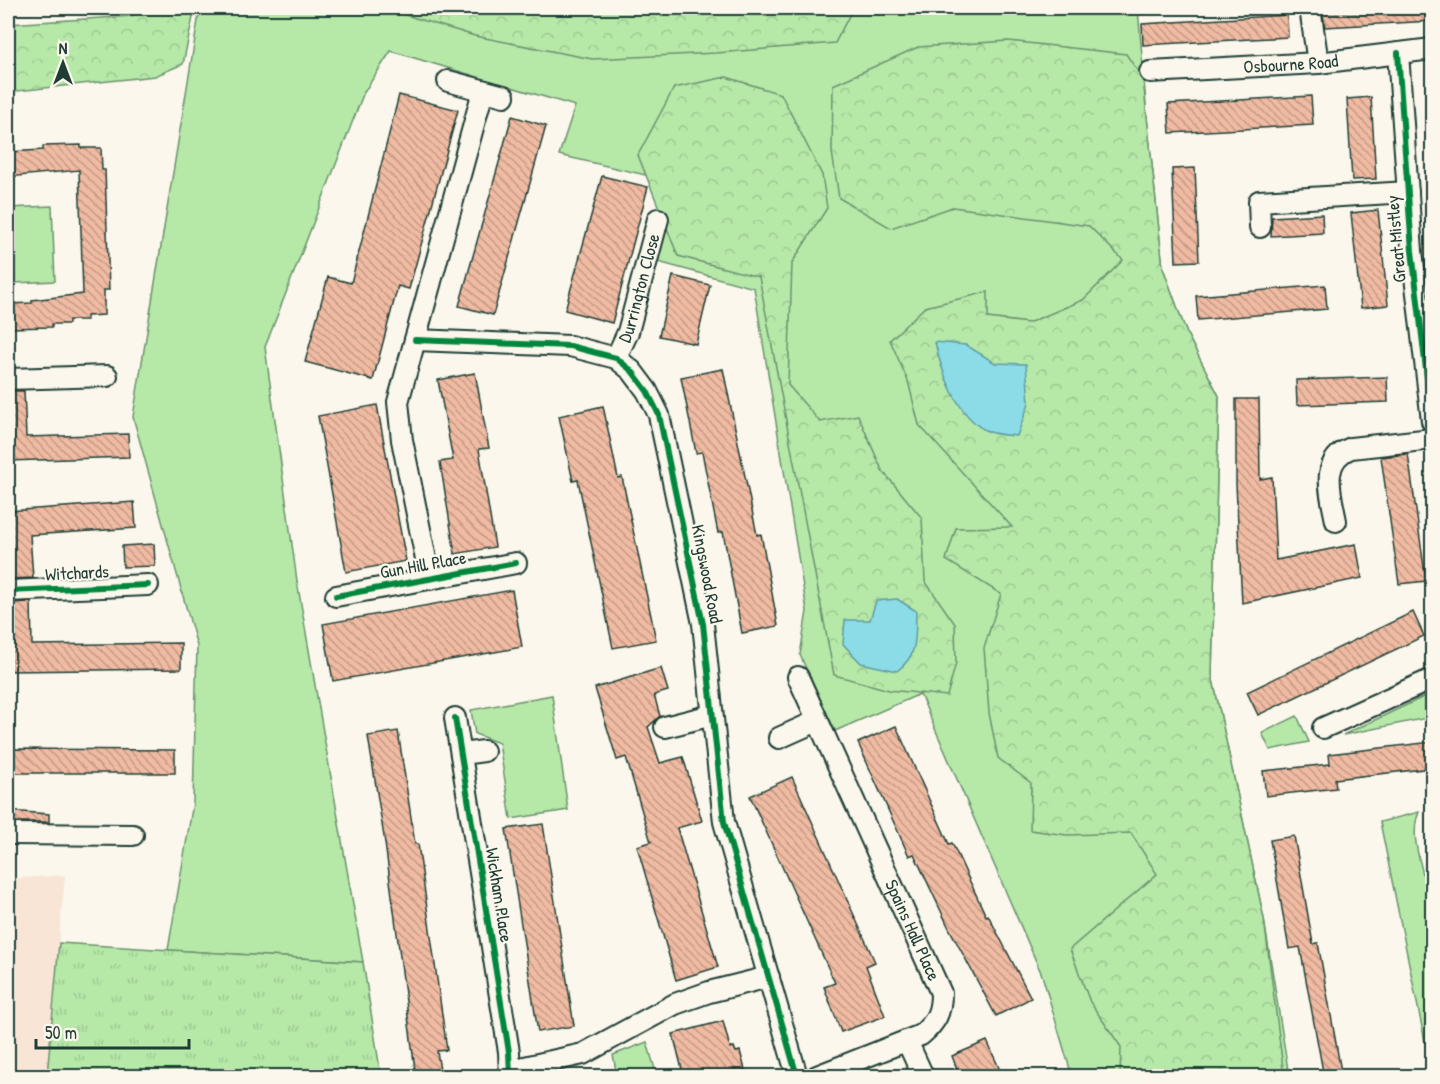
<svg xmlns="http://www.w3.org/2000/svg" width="1440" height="1084" font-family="'Patrick Hand',sans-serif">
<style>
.built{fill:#f8e5d6}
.grass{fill:#b6e8a8;stroke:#6a926e;stroke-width:1.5}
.forest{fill:url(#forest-crowns);stroke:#6a926e;stroke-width:1.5}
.park{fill:url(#park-tufts);stroke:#6a926e;stroke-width:1.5}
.water{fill:#8cdce7;stroke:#609c9f;stroke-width:1.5}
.building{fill:url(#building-back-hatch);stroke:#1f3d34;stroke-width:1.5}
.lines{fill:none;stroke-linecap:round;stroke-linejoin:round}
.minor-casing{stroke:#1f3d34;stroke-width:24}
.minor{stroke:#fbf7ec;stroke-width:20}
.cycleway-casing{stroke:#fbf7ec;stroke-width:10}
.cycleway{stroke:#00873e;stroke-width:6}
.labels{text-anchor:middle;stroke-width:4.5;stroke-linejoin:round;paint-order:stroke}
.street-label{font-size:18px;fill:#1f3d34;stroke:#fbf7ec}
</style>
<defs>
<pattern id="forest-crowns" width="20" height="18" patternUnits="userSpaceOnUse" patternTransform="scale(1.5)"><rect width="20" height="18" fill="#b6e8a8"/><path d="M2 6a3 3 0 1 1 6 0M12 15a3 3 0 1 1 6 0" fill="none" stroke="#9cc891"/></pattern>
<pattern id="park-tufts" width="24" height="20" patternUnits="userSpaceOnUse" patternTransform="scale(1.5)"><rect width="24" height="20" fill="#b6e8a8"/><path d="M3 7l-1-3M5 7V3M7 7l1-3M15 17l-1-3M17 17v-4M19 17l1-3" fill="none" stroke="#9cc891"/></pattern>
<pattern id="building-back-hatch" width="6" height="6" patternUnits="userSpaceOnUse" patternTransform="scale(1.5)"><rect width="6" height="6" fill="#f0bba2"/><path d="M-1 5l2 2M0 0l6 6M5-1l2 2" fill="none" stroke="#c29985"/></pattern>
</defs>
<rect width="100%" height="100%" fill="#fbf7ec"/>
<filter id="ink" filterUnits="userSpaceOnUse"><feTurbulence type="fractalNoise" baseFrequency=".0167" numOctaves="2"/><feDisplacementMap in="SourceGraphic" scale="12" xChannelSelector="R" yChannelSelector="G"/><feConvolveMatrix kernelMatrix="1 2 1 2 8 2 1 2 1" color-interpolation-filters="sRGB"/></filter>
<g filter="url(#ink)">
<path class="built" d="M65,875L47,1076H8V879Z"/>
<g class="grass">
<path d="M200,8H1138L1147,117L1163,268L1187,334L1219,396L1212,675L1264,919L1289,1076H1072L1042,975L920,694L835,731L800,655L807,611L754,288L658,262L676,182L559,155L575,106L391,51L364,92L265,347L297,581L363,962L168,950L193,803L197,646L133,417Z"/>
<path d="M52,206L55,281L15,283L13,247L8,246V208Z"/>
<path d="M1432,693V717L1343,735Z"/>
<path d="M552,695L568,810L511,819L499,743L475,734L471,710Z"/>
<path d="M1297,716L1309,742L1270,750L1262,733Z"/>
<path d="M1419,812C1410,834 1419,856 1424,879C1439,943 1433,1011 1432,1076L1380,822Z"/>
<path d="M647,1042L657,1076H617L613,1055Z"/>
</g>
<g class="forest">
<path d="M132,8H195L183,64L155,76L8,92V24L132,16Z"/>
<path d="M382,8H853L835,43L716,53L592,59L475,36Z"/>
<path d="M1008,41L1126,54L1143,79L1163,268L1187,334L1219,396L1212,675L1264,919L1284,1076H1120L1121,1047L1090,1002L1070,949L1157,874L1131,833L1067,835L1030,830L1031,783L998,758L989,713L984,648L1001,594L946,560L956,528L1012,527L919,425L908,381L890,340L925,307L988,292V318L1028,323L1083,300L1123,260L1089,226L953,207L891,228L839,198L832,152L833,85L918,47Z"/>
<path d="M726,77L781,94L822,175L827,208L792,263L788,385L820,422L858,415L882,470L922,518L925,581L955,624L956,663L947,696L889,690L834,675L759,277L678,256L638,155L674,88Z"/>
</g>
<path class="park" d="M59,943L363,962L381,1076H47Z"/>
<g class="water">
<path d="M935,342L966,345L995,363L1026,364L1029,403L1017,436C1008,435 993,435 985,430C957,415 941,371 935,342Z"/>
<path d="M897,599L916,611C915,637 919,655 897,671L861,663L843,644L845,620H870L876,601Z"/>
</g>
<g class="building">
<path d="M1322,8H1432V21L1325,27Z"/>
<path d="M1287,15L1288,37L1143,45L1142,24Z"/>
<path d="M399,95L458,110L409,289L398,286L373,380L305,362L328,277L351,283Z"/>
<path d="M1311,96L1313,125L1170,133L1168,104Z"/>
<path d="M1371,97L1376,179L1352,180L1347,99Z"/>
<path d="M512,116L546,126L493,315L459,306Z"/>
<path d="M81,145V148H101L102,170H105L109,290H104V315L87,316V320H69V324H52V327L8,328V304L32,303V300L83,294L79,170L8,177V152L43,150V146Z"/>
<path d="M1195,168L1199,261L1176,262L1172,169Z"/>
<path d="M602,176L648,187L612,323L565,310Z"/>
<path d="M1378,210L1388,305L1361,308L1351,213Z"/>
<path d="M1322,214L1323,233L1271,236L1272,217Z"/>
<path d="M673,276L710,285L696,344L659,336Z"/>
<path d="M1325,285L1327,309L1198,320L1196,296Z"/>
<path d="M723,369L757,535L761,534L778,626L742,633L723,532L718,533L702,452L696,453L681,377Z"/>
<path d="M475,373L489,448L479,449L495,547L455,554L440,462L453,460L438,380Z"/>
<path d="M1387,377L1388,402L1297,405L1296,380Z"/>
<path d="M8,391H24L26,437L128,434L129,457L8,461Z"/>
<path d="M1236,399H1259L1260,479L1272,477L1276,560L1356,544L1362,578L1242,603L1236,484Z"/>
<path d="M377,405L406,561L346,572L318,416Z"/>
<path d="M603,406L618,478L622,477L656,640L613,648L578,480L573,481L559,416Z"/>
<path d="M1408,454L1426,581L1399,584L1381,457Z"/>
<path d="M134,502L136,528L30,535L33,578L8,579V511Z"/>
<path d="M154,544L155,566L123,567L122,546Z"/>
<path d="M512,590L522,647L333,681L323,624Z"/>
<path d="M31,602L32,645L181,643V669L8,671V603Z"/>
<path d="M1413,612L1424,636L1258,715L1247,692Z"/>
<path d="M661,668L668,691L654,695L660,716L648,727L660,763L683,757L702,821L677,828L718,967L676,980L637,846L651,842L626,757L617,760L595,688Z"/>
<path d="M896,726L949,844L952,843L986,916L988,915L1031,998L996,1016L949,928L914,854L909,856L858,743Z"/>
<path d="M398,731L415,844H418L447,1050L437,1051L441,1077H416L385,843L368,736Z"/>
<path d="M1432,742V768L1335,779L1336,788L1266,796L1263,771L1330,764L1329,754Z"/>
<path d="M8,749L175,750V773H8Z"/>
<path d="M792,777L875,962L866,966L885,1016L841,1032L824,987L835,983L750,796Z"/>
<path d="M8,811L49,814V822H8Z"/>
<path d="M543,824L574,1026L538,1032L506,829Z"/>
<path d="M1294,836L1313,944L1318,943L1342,1077H1324L1300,947L1289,949L1270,840Z"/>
<path d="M723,1021L730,1048L734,1047L736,1052L740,1051L747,1077H702L701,1072L684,1077L673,1034Z"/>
<path d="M987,1041L1003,1077H960L952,1056Z"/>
</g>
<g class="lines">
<defs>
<g id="minor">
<path d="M1310,8L1318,63"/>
<path d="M1398,53L1412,251L1432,421"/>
<path id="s1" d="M1150,72L1318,63L1432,49"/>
<path d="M448,81L504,96"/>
<path d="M1260,227L1259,201L1408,192"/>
<path d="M415,340L570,346L616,358L632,371L647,391L659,415L703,624L724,822L797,1076"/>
<path id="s2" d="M616,358L628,332L658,219"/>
<path d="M8,379L107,376"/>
<path d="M1336,521C1331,494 1319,460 1351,448L1432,439"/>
<path d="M430,579L402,440L398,402L483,91"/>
<path d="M8,591L148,585"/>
<path d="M336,596L516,563"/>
<path id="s3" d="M798,677L941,993C941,1013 936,1022 921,1035L817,1076"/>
<path d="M455,718L509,1052L510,1076"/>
<path d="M665,727L712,715"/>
<path d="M1323,728L1432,679"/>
<path d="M779,738L817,721"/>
<path d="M462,754L484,751"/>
<path d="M8,834L133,835"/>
<path d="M907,1041L923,1076"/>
<path d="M511,1070L583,1054L675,1004L709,992L769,977"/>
</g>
</defs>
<use href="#minor" class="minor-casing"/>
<use href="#minor" class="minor"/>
<defs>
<g id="cycleway">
<path d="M1398,53L1412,251L1432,421"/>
<path d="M415,340L570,346L616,358L632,371L647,391L659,415L703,624L724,822L797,1076"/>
<path d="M8,591L148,585"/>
<path d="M336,596L516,563"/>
<path d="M455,718L509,1052L510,1076"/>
</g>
</defs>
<use href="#cycleway" class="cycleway-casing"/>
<use href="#cycleway" class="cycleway"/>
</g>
</g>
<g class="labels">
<g class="street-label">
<text dy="6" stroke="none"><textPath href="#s1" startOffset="141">Osbourne Road</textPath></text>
<text transform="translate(1396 239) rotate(-95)" y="6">Great Mistley</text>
<text dy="6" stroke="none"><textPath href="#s2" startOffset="74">Durrington Close</textPath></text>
<text transform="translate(423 565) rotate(-10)" y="6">Gun Hill Place</text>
<text transform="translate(77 573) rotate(-3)" y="6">Witchards</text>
<text transform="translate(707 574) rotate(79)" y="6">Kingswood Road</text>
<text transform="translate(499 895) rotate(81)" y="6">Wickham Place</text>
<text dy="6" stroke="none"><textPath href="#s3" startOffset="278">Spains Hall Place</textPath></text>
</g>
</g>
<rect width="1440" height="1084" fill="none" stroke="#fbf7ec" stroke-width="30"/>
<rect x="15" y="15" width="1410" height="1054" fill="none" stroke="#1f3d34" stroke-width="2" filter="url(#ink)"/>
<g transform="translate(63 63)" stroke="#fbf7ec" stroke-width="4.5" paint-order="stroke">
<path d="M0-4.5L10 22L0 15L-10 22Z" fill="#1f3d34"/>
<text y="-9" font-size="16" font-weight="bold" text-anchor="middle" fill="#1f3d34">N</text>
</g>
<path d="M36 1039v9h153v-9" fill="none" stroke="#1f3d34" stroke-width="3"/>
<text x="45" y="1039" font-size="18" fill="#1f3d34" stroke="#fbf7ec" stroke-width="4.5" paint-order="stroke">50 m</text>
</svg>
